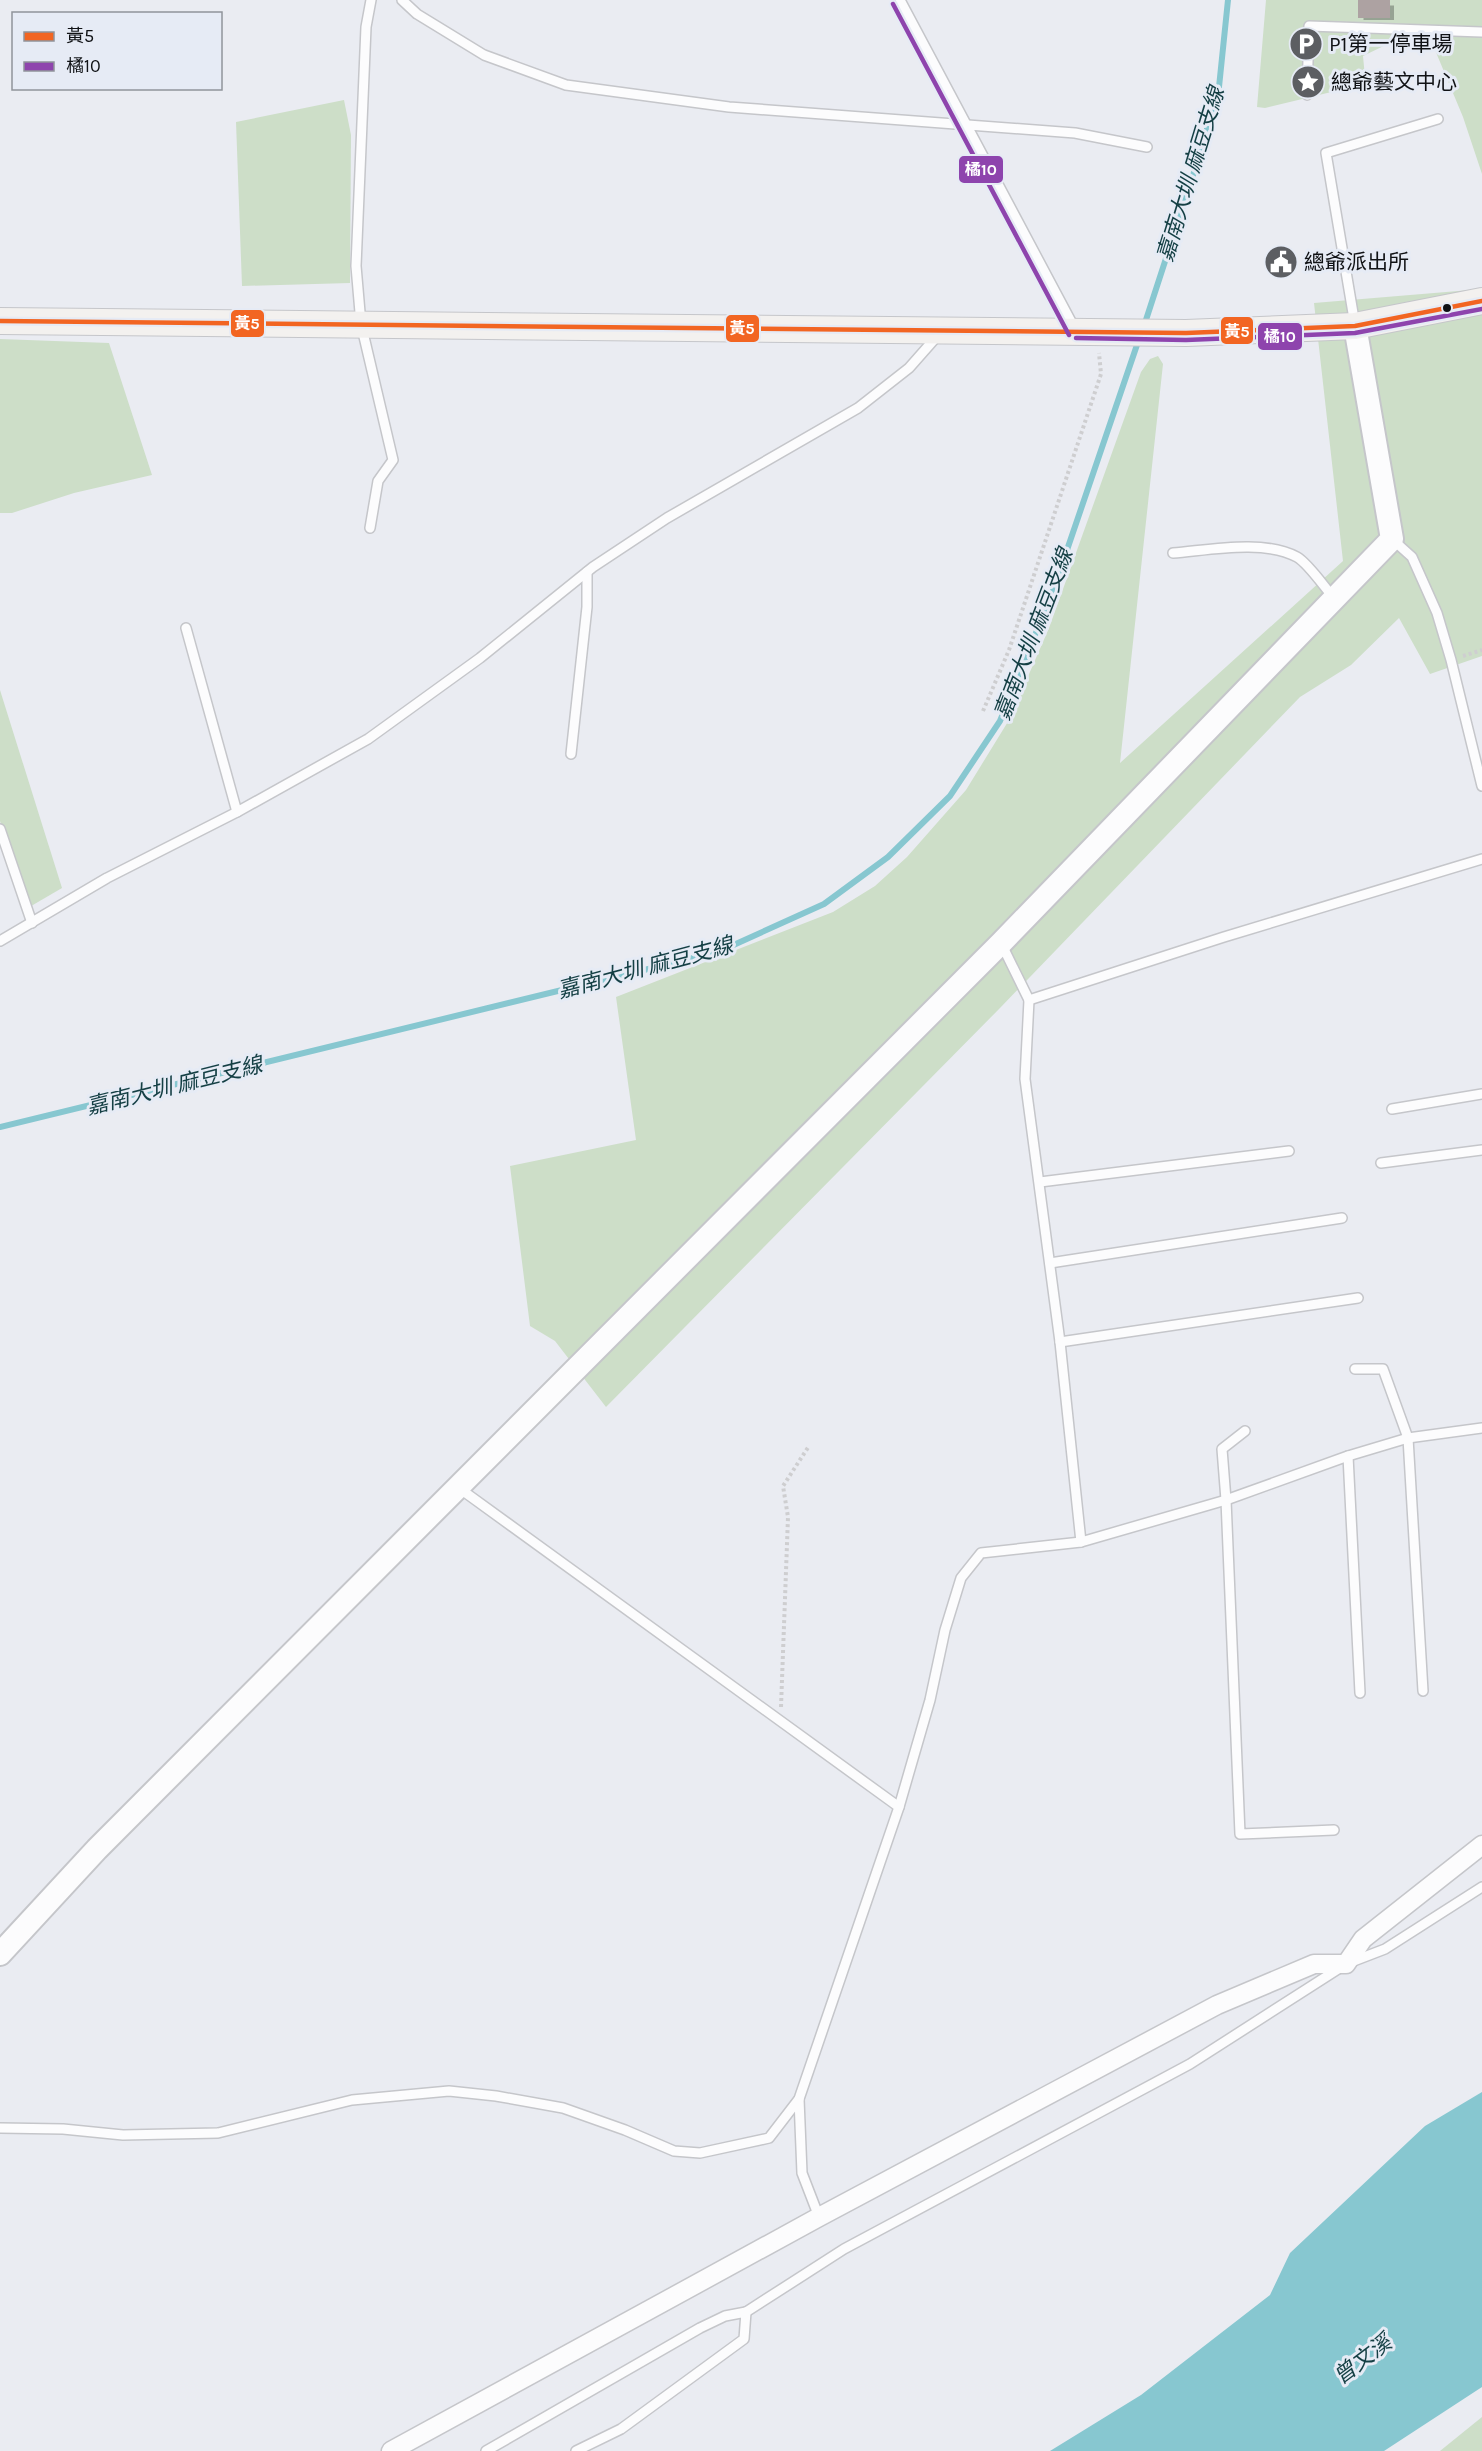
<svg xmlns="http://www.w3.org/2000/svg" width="1482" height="2451" font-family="Karla,'Noto Sans TC',sans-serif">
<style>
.green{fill:#cddec8}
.water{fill:#87c7d0}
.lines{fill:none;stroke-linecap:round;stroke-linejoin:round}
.stream{stroke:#87c7d0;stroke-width:6}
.building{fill:#ada2a2;filter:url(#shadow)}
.service-casing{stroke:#c5c6ca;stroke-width:12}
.minor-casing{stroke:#c5c6ca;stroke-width:21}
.tertiary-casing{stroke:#c5c6ca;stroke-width:26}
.secondary-casing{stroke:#c5c6ca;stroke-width:28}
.path{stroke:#ceced0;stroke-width:4;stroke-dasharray:3 3;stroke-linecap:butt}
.service{stroke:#fcfcfd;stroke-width:9}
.minor{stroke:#fcfcfd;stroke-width:18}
.tertiary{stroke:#fcfcfd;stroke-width:22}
.secondary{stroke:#f3f1ef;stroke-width:26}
.bus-1-casing{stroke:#e6ebf5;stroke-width:9}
.bus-2-casing{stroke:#e6ebf5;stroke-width:9}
.bus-1{stroke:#f26522;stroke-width:4.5}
.bus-2{stroke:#8e44ad;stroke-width:4.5}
.bus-dot{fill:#101215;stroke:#e6ebf5;stroke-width:2}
.labels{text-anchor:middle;stroke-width:6;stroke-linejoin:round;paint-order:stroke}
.poi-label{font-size:21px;fill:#101215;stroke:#e6ebf5;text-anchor:start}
.water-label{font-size:22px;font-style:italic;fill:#143f44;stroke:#e6ebf5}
.line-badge{stroke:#e6ebf5;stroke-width:2}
.badge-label{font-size:16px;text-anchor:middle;font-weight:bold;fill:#fff}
</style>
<defs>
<filter id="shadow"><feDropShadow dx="5.5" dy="5.5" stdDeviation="0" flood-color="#0004"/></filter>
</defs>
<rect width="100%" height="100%" fill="#eaecf2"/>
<g class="green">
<path d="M1266,0H1482V174L1463,117L1425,26L1363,56L1365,77L1348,88L1265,108L1257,107Z"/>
<path d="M344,100L351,135L350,283L242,286L236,122Z"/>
<path d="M1482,289V656L1430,674L1399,618L1351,665L1300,697L1000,1008L606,1407L555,1341L530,1326L510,1166L636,1140L616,997L833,912L875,886L907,857L966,790L1009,720L1049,628L1141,372L1150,359L1158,356L1163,364L1120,763L1343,561L1314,303Z"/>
<path d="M0,339L109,343L152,475L74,493L12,513H0Z"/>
<path d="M0,690L62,888L26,909L0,821Z"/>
<path d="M1482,2417V2451H1440Z"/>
</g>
<path class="water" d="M1482,2092V2387L1384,2451H1050L1141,2395L1270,2295L1290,2253L1425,2126Z"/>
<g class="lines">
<g class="stream">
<path d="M1144,326L1198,160L1219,87L1228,0"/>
<path d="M0,1127L718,952L824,904L888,857L950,796L1000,721L1053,591L1139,339"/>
</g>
</g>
<rect class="building" x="1358" y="0" width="32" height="18"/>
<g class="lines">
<defs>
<g id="service">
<path d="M402,0L417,14L484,55L566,85L729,107L1075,133L1147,147"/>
<path d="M900,0L1075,329"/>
<path d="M1307,95L1309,26L1482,32"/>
<path d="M1355,325L1326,153L1438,119"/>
<path d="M370,528L378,481L393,460L361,324L356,266L366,27L371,0"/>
<path d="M1392,539L1412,557L1437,613L1451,660L1482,786"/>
<path d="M1173,553C1210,550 1263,539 1297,557C1308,563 1325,588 1334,598"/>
<path d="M186,628L237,812"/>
<path d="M571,754L587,607V572"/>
<path d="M0,829L32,923"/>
<path d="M0,941L107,878L237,812L368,739L480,658L593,567L667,518L858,408L909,368L939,334"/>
<path d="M1002,945L1029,1000L1025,1079L1060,1342L1081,1542"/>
<path d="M1029,1000L1224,937L1482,859"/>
<path d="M1392,1109L1482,1094"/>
<path d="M1381,1163L1482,1150"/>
<path d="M1040,1182L1289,1151"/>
<path d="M1050,1263L1342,1218"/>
<path d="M1060,1342L1358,1298"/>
<path d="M1355,1369H1383L1408,1438L1423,1691"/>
<path d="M1245,1431L1222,1449L1226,1500L1240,1834L1334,1830"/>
<path d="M1348,1456L1360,1693"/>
<path d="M459,1488L899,1807"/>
<path d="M799,2099L802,2173L819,2217"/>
<path d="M0,2128L63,2129L123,2135L218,2133L352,2100L449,2091L496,2096L563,2108L625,2130L674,2151L700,2153L769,2138L799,2099L899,1807L930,1700L945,1630L961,1578L981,1553L1081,1542L1226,1500L1348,1456L1408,1438L1482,1428"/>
<path d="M746,2312L844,2249L1190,2064L1346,1964L1385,1949L1482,1887"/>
<path d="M486,2451L700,2328L725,2316L746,2312L744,2339L621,2429L576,2451"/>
</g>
<path id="minor" d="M391,2451L819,2217L1217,2005L1314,1964H1346L1363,1939L1482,1845"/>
<path id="tertiary" d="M0,1954L97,1849L1001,943L1392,539L1355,326"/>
<path id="secondary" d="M0,321L1186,333L1355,326L1482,301"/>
</defs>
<use href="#service" class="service-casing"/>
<use href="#minor" class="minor-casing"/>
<use href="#tertiary" class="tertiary-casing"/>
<use href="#secondary" class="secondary-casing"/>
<g class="path">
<path d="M1463,656L1482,650"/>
<path d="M983,711L1009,650L1101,374L1099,353"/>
<path d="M781,1707L788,1517L783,1486L809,1446"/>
</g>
<use href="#service" class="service"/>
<use href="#minor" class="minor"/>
<use href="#tertiary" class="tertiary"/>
<use href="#secondary" class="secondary"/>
<defs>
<path id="bus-1" d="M0,321L1186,333L1355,326L1482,301"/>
<g id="bus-2">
<path d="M893,4L1069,335"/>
<path d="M1076,338L1186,340L1355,333L1482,309"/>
</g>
</defs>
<use href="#bus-1" class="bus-1-casing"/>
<use href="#bus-2" class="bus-2-casing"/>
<use href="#bus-1" class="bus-1"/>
<use href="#bus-2" class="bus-2"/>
</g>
<defs>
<symbol id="parking-disc" viewBox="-11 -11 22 22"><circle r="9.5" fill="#5c5e62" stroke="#e6ebf5"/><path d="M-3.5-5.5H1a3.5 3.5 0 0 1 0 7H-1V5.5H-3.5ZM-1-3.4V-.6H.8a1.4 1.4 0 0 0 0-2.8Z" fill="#fff"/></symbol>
<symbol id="sight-disc" viewBox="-11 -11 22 22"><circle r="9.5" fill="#5c5e62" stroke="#e6ebf5"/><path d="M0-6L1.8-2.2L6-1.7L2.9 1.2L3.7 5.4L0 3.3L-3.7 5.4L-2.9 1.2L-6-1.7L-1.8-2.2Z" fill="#fff"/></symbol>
<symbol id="civic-disc" viewBox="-11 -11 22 22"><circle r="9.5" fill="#5c5e62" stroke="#e6ebf5"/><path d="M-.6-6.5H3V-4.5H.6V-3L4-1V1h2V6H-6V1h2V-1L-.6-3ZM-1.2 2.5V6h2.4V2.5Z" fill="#fff"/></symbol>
</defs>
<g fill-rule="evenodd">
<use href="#parking-disc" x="1287" y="25" width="38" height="38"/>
<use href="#sight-disc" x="1289" y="63" width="38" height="38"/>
<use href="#civic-disc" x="1262" y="243" width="38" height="38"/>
</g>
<circle class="bus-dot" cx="1447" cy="308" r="5"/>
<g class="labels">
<g class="poi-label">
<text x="1329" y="51">P1第一停車場</text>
<text x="1331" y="89">總爺藝文中心</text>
<text x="1304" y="269">總爺派出所</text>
</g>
<g class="water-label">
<text transform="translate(1190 174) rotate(-73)" y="8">嘉南大圳 麻豆支線</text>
<text transform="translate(1033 634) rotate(-69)" y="8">嘉南大圳 麻豆支線</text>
<text transform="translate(645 967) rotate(-15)" y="8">嘉南大圳 麻豆支線</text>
<text transform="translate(174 1085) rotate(-14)" y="8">嘉南大圳 麻豆支線</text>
<text transform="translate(1362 2359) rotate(-37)" y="8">曾文溪</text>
</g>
</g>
<g class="line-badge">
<rect x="958" y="155" width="46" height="29" rx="6" fill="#8e44ad"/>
<rect x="230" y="309" width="35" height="29" rx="6" fill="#f26522"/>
<rect x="725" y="314" width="35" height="29" rx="6" fill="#f26522"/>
<rect x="1220" y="316" width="34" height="29" rx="6" fill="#f26522"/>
<rect x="1257" y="322" width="46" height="29" rx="6" fill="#8e44ad"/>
</g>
<g class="badge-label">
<text x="981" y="175">橘10</text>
<text x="247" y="329">黃5</text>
<text x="742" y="334">黃5</text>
<text x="1237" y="337">黃5</text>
<text x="1280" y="342">橘10</text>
</g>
<rect x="12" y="12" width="210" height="78" fill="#e6ebf5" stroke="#90949b" stroke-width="1.5"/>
<rect x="24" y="32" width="30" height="9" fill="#f26522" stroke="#90949b" stroke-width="1.5"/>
<text x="66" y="42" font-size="18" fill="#101215">黃5</text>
<rect x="24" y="62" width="30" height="9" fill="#8e44ad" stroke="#90949b" stroke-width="1.5"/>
<text x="66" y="72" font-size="18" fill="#101215">橘10</text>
</svg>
